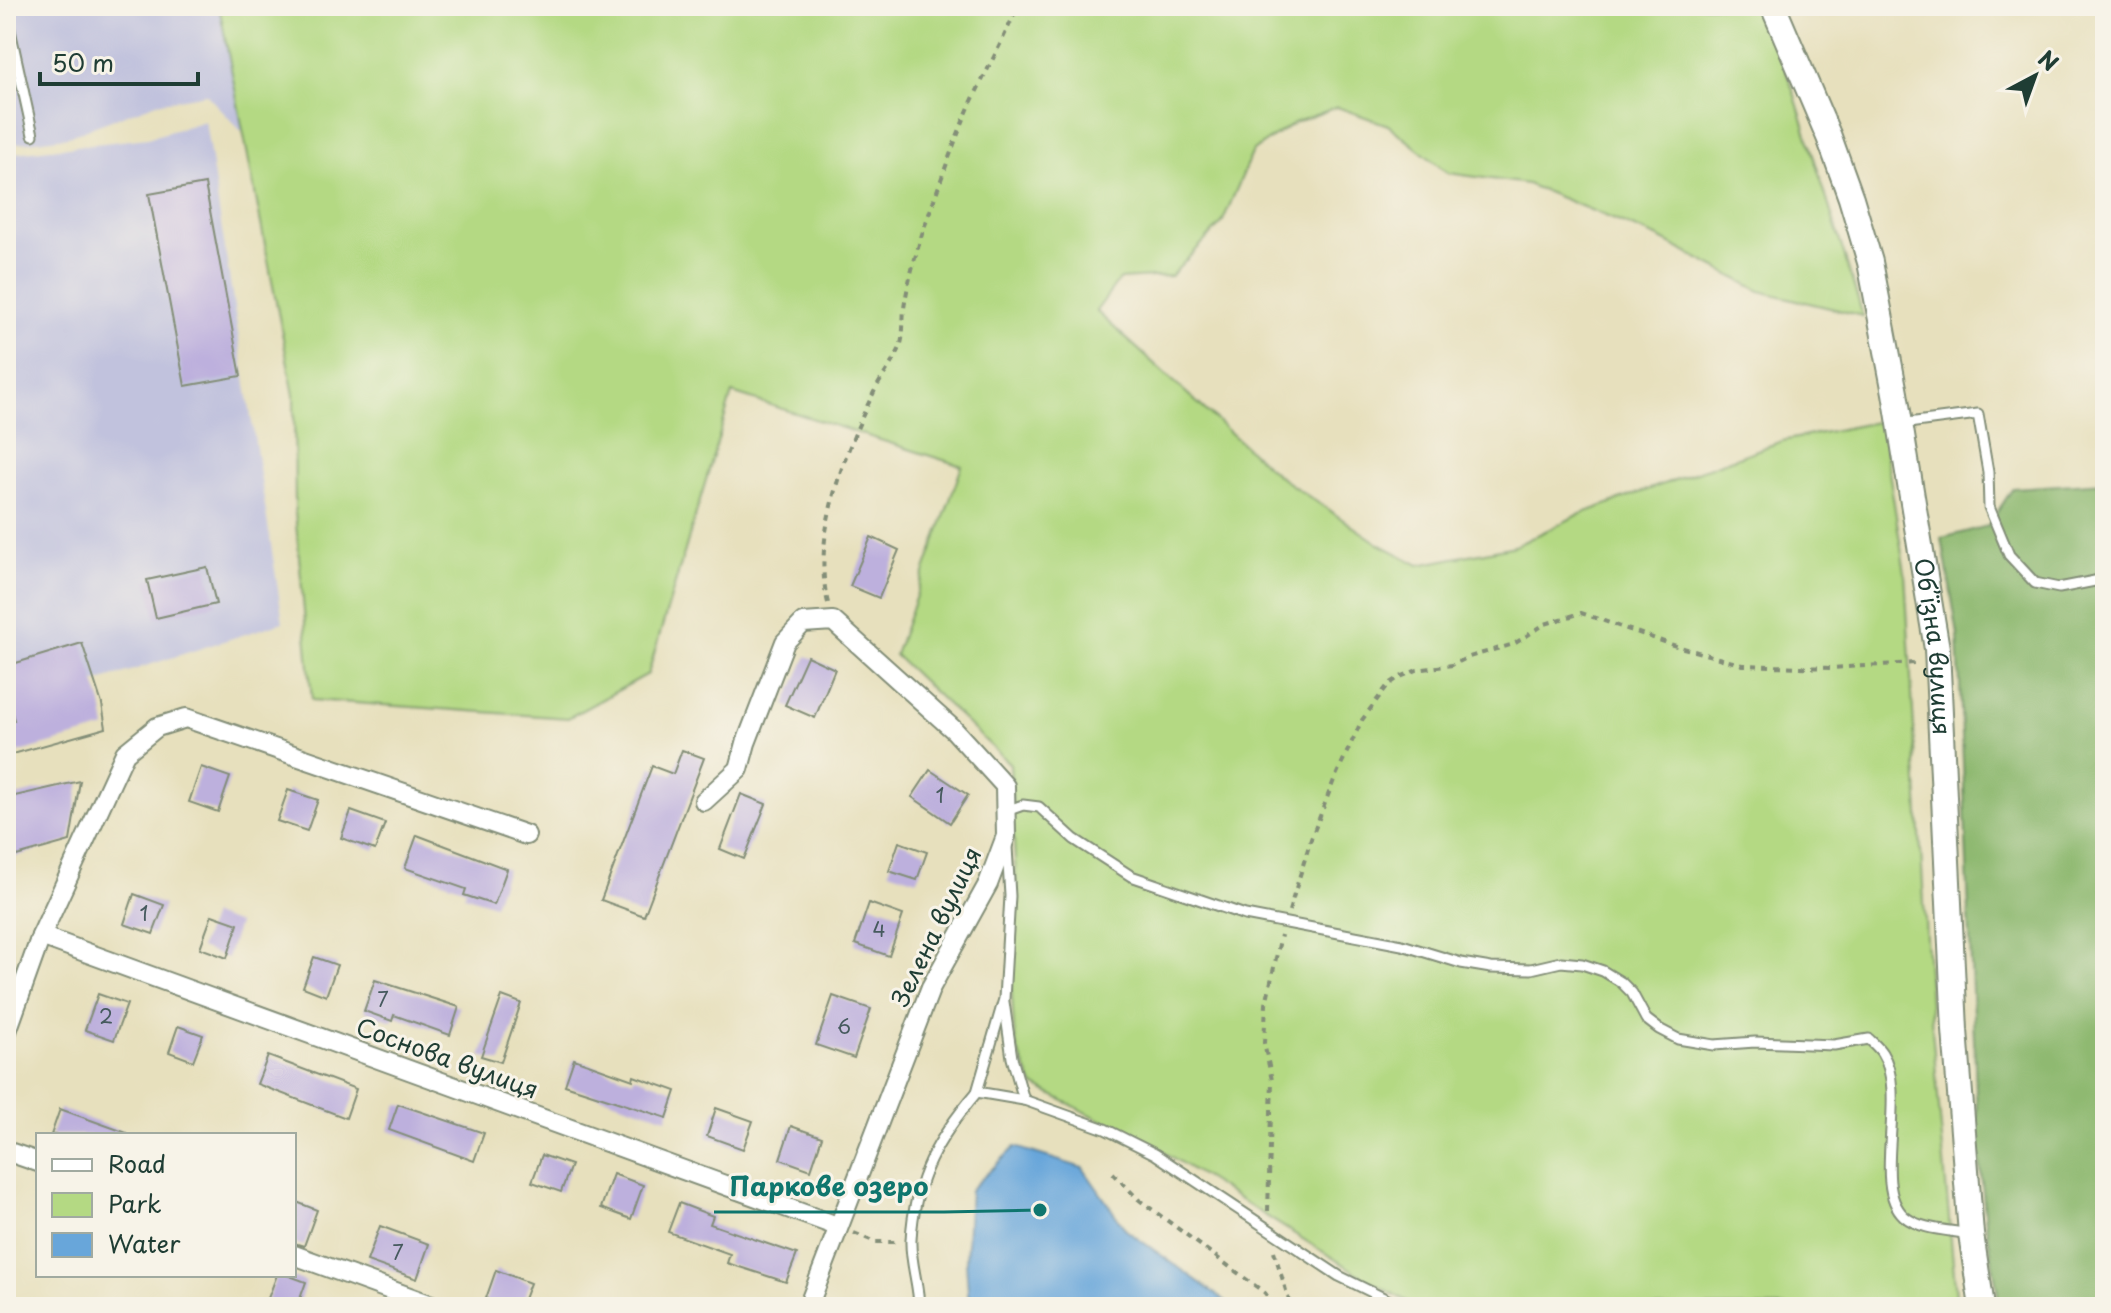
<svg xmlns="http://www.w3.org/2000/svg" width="2111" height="1313" font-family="'Playpen Sans',sans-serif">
<rect width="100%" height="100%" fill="#f7f3e8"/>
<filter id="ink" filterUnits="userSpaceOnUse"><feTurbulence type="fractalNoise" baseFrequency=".0125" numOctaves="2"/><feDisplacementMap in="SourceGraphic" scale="16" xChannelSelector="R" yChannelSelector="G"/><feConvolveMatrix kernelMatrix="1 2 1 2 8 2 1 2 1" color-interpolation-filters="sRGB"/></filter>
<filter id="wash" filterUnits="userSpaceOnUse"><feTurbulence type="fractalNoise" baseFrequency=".006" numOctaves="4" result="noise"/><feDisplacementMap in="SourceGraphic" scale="32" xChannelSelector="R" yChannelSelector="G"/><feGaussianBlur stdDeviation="1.8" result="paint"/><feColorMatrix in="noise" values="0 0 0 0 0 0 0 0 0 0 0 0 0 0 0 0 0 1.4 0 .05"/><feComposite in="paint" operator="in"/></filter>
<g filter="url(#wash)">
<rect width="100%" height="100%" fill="#e7e0bd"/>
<!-- industrial -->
<g fill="#c1c2dd">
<path d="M6,6H219L244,134L206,94L157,103L66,137L6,145Z"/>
<path d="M205,121L283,622L6,711V154L148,138Z"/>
</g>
<!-- green -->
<path fill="#b4d983" stroke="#6a8b5c" stroke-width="2" d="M219,6H1759L1769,24L1795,96L1863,316L1760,291L1659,238L1527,184L1448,173L1388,125L1337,107L1294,123L1253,151L1222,223L1171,276L1120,279L1096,311L1277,475L1379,544L1419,565L1515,546L1578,515L1782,441L1881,421L1905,573L1930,1007L1957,1307H1417L1373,1283L1167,1154L1033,1085L1017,1049L1014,1029L1011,980L1016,882L1010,764L895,655L962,466L732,393L648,674L568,718L312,700L295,512L294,395Z"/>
<!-- forest -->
<path fill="#8fb971" stroke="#577b52" stroke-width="2" d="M2105,482V1307H2000L1986,1223L1978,1142L1958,635L1942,538L1988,526L2013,488Z"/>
<!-- water -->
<path fill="#68a6da" stroke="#447287" stroke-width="2" d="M1015,1147L1083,1168L1126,1230L1234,1307H969L966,1261L970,1190Z"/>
<g id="blocks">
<!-- building -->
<g fill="#bdb0dd">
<path d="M205,184L241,376L185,386L149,194Z"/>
<path d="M871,537L899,550L879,598L850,586Z"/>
<path d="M207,567L216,604L156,618L147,580Z"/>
<path d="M82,643L102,704L106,728L6,756V722L14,720L6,693V666Z"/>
<path d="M807,656L835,669L815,718L785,705Z"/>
<path d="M682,750L704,758L644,916L601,900L652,766L673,774Z"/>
<path d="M201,767L230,777L218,812L189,802Z"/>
<path d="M930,770L968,795L950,823L912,797Z"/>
<path d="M80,781L70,841L6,859V798Z"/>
<path d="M288,790L318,800L307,831L277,821Z"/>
<path d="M741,794L766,804L744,859L720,849Z"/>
<path d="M351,811L385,823L375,850L341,838Z"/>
<path d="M417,835L507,869L494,905L464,895L466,889L405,868Z"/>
<path d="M899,842L927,852L917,880L889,871Z"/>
<path d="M134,894L164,905L153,934L124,924Z"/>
<path d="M869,903L903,915L889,956L855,944Z"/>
<path d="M212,915L238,924L227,958L200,948Z"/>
<path d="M314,957L337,965L326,996L303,987Z"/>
<path d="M375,980L459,1007L450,1035L394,1015L392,1021L364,1011Z"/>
<path d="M98,994L127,1004L114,1040L85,1030Z"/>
<path d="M502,996L521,1003L501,1062L481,1056Z"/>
<path d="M833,996L871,1009L854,1058L816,1045Z"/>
<path d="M178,1026L203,1035L193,1061L169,1052Z"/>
<path d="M268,1056L356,1089L346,1118L257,1084Z"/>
<path d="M574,1059L633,1080L634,1076L676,1091L667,1118L565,1085Z"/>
<path d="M398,1104L484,1133L474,1161L389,1130Z"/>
<path d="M716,1108L753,1121L743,1149L707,1136Z"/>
<path d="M60,1109L127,1133L126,1135H51Z"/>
<path d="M791,1126L822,1137L811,1170L780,1159Z"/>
<path d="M542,1155L571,1165L561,1192L532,1182Z"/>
<path d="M613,1174L643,1185L631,1219L601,1208Z"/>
<path d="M294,1201L317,1210L304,1246L294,1243Z"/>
<path d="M679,1203L713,1216L710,1224L797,1254L786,1282L727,1263L730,1254L668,1232Z"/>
<path d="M380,1226L429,1244L417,1279L367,1261Z"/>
<path d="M496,1270L530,1283L521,1307H483Z"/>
<path d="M277,1275H287L306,1282L297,1307H285L267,1301Z"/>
</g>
</g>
</g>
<g filter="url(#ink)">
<use href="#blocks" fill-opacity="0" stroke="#838e78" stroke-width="2"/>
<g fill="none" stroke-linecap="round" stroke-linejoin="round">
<defs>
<g id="lane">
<path d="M6,12L33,135"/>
<path d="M1900,424L1978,414L1988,472L1989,507L2009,555L2035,583L2059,588L2105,579"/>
<path d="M1006,811L1023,805L1039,807L1074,839L1131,876L1245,915L1402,945L1461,963L1491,968L1531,969L1561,962L1582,964L1603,971L1621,982L1632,993L1646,1019L1659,1029L1678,1039L1714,1045L1755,1042L1834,1045L1869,1039C1873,1043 1879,1048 1882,1053C1909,1095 1870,1185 1904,1216C1920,1230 1950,1230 1970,1234"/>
<path d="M1004,1002L1012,1058L1024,1100"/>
<path d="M977,1092L1004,999L1010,896L1007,847"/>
<path d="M919,1307C919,1285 910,1262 911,1240C914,1178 938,1138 977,1092L1024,1100L1105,1129L1155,1154L1339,1276L1402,1307"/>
</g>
<g id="street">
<path d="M704,801L739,769L746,743L785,642L803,623L833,621L954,730L1005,786L1006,836L988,884L931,987L808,1307"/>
<path d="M41,936L837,1226"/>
<path d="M6,1034L41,936L125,753L157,727L186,718L526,835"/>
<path d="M6,1151L38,1162"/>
<path d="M294,1255L437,1307"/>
</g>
<g id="secondary">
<path id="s1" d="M1773,6L1829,137L1851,198L1870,262L1895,393L1937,649L1955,1030L1971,1234L1982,1307"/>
</g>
</defs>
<!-- lane casing -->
<use href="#lane" stroke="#838e78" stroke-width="13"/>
<!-- street casing -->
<use href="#street" stroke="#838e78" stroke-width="22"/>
<!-- secondary casing -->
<use href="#secondary" stroke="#838e78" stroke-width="28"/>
<!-- path -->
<g stroke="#838e78" stroke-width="4" stroke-dasharray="6 6" stroke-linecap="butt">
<path d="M828,603C811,538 845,450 874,392C881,378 892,364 899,350C905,336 902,317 905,302C909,278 916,254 923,231C938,189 952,146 970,105C986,72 1003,40 1018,6"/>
<path d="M1289,911L1311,839L1334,780L1362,720L1388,685L1400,677L1417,670L1452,665L1469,657L1514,644L1545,624L1581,613L1673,645L1743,665L1830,668L1915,663"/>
<path d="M1113,1173L1138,1199L1265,1293L1275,1307"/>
<path d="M1268,1211L1272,1080L1264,1043L1266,1004L1281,935"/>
<path d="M854,1233L876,1242H896"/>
<path d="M1274,1251L1291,1307"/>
</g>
<!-- lane -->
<use href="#lane" stroke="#fff" stroke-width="9"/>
<!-- street -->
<use href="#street" stroke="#fff" stroke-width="18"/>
<!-- secondary -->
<use href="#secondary" stroke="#fff" stroke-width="24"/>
</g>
</g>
<g text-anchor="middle" stroke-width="6" stroke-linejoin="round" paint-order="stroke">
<!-- number labels -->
<g font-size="20" fill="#465a5e">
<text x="940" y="803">1</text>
<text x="144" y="921">1</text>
<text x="879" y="937">4</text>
<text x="383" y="1007">7</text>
<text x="106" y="1024">2</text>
<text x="844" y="1034">6</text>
<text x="398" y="1260">7</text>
</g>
<!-- street labels -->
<g font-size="24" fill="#1f3d34" stroke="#f7f3e8">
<text dy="8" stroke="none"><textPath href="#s1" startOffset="664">Об’їзна вулиця</textPath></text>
<text transform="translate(937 927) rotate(-64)" y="8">Зелена вулиця</text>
<text transform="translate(447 1059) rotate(20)" y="8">Соснова вулиця</text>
</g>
</g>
<!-- callouts -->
<path fill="none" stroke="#0f766e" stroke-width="3" d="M1040 1210L944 1212H714"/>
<circle fill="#0f766e" stroke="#f7f3e8" stroke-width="3" cx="1040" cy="1210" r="8"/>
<g font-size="26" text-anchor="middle" font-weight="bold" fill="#0f766e" stroke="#f7f3e8" stroke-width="6" stroke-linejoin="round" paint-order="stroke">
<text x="829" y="1196">Паркове озеро</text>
</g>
<!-- margin -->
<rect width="2111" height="1313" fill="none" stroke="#f7f3e8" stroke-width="32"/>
<!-- legend -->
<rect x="36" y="1133" width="260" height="144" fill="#f7f3e8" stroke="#a1aaa0" stroke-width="2"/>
<rect x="52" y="1159" width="40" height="12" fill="#ffffff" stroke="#a1aaa0" stroke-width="2"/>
<text x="108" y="1173" font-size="24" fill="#1f3d34">Road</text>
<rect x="52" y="1193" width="40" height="24" fill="#b4d983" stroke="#a1aaa0" stroke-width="2"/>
<text x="108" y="1213" font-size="24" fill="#1f3d34">Park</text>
<rect x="52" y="1233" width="40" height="24" fill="#68a6da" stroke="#a1aaa0" stroke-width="2"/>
<text x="108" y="1253" font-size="24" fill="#1f3d34">Water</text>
<!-- north arrow -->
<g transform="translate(2035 76) rotate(41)" stroke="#f7f3e8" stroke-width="6" paint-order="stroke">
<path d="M0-6L14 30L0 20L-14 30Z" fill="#1f3d34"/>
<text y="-12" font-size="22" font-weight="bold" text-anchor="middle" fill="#1f3d34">N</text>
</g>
<!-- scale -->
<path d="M40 72v12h158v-12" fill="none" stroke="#1f3d34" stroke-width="4"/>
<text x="52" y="72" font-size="24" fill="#1f3d34" stroke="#f7f3e8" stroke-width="6" paint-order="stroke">50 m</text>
</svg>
